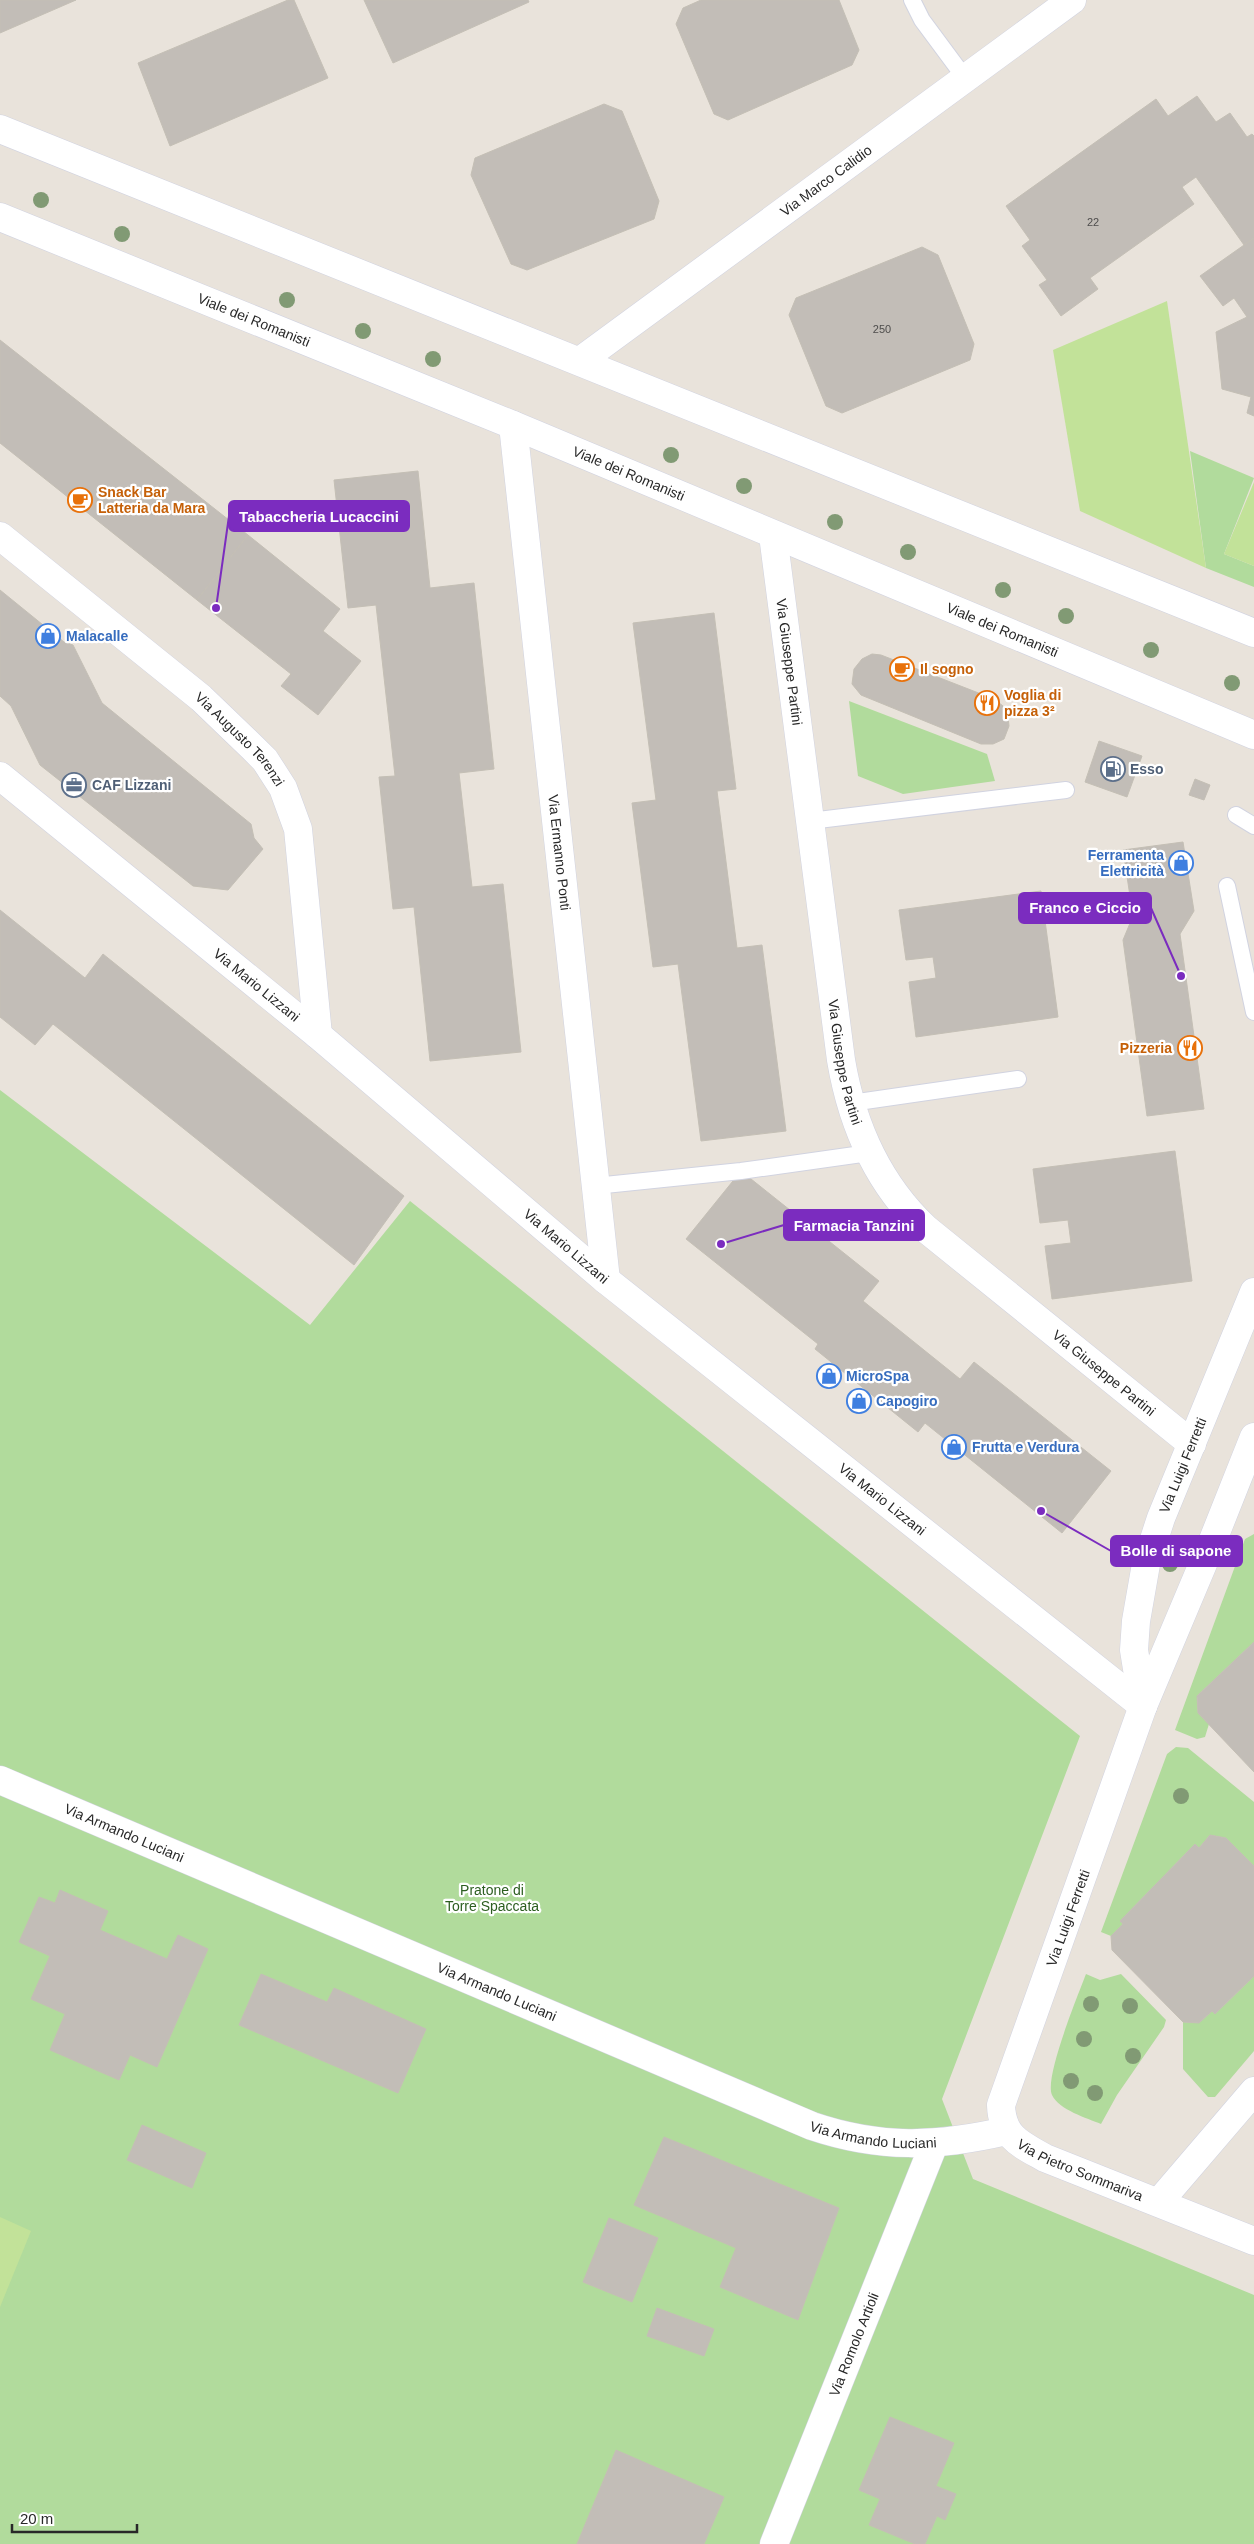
<svg xmlns="http://www.w3.org/2000/svg" width="1254" height="2544" font-family="Helvetica,sans-serif">
<rect width="100%" height="100%" fill="#e9e3db"/>
<!-- green -->
<g fill="#b1db9c">
<path d="M1190,451L1254,478L1224,554L1254,566V587L1206,568Z"/>
<path d="M849,701L987,754L995,781L903,794L858,776Z"/>
<path d="M0,1090L310,1325L410,1201L1080,1736L942,2099L973,2179L1254,2295V2544H0Z"/>
<path d="M1254,1534V1642L1197,1696L1198,1713L1209,1724L1205,1737L1197,1739L1175,1730L1245,1539Z"/>
<path d="M1176,1747L1188,1748L1254,1802V1866L1226,1838L1210,1835L1199,1848L1195,1844L1120,1921L1123,1924L1111,1936L1101,1932L1167,1754Z"/>
<path d="M1086,1974L1100,1980L1121,1974L1166,2020L1164,2027L1117,2095L1101,2124C1087,2118 1059,2110 1052,2095C1044,2078 1078,1995 1086,1974Z"/>
<path d="M1254,1976V2051L1215,2097H1208L1183,2069V2022L1199,2023L1212,2011L1215,2014Z"/>
</g>
<!-- pitch -->
<g fill="#c2e299">
<path d="M1167,301L1206,568L1080,511L1053,350Z"/>
<path d="M1254,482V566L1224,554Z"/>
<path d="M0,2217L31,2231L0,2307Z"/>
</g>
<!-- building -->
<g fill="#c2bdb7" stroke="#c4bfb5">
<path d="M0,0H76L0,33Z"/>
<path d="M288,0H294L328,78L170,146L138,63Z"/>
<path d="M364,0H528L529,2L393,63Z"/>
<path d="M701,0H839L859,50L852,65L728,120L714,114L676,24L683,8Z"/>
<path d="M1197,96L1216,122L1230,113L1247,137L1252,134L1254,136V238L1244,245L1196,177L1182,187L1194,204L1090,278L1098,289L1061,316L1039,285L1047,280L1022,246L1030,240L1006,206L1156,99L1168,116Z"/>
<path d="M604,104L622,111L659,201L654,219L527,270L511,264L471,175L475,158Z"/>
<path d="M1254,238V416L1247,413L1251,397L1222,389L1216,332L1247,317L1234,298L1223,306L1200,276Z"/>
<path d="M922,247L938,255L974,344L970,360L842,413L826,406L789,315L796,298Z"/>
<path d="M0,340L248,535L197,600L0,443Z"/>
<path d="M418,471L430,588L474,583L494,769L459,773L472,887L503,884L521,1052L430,1061L414,907L393,909L379,777L395,776L376,605L348,608L334,480Z"/>
<path d="M248,535L340,609L323,631L361,661L318,715L281,686L291,674L197,600Z"/>
<path d="M0,590L64,642L73,645L102,703L251,824L254,838L263,849L228,890L193,886L40,765L11,706L0,696Z"/>
<path d="M714,613L736,789L717,791L737,948L762,945L786,1131L701,1141L678,964L653,967L632,803L656,800L633,623Z"/>
<path d="M872,654L881,655L994,699L1003,706L1008,717L1009,726L1004,739L993,744H981L861,695L852,684L854,669L862,659Z"/>
<path d="M1099,741L1142,756L1127,797L1085,782Z"/>
<path d="M1195,779L1210,785L1204,800L1189,795Z"/>
<path d="M1183,842L1194,911L1180,934L1204,1109L1147,1116L1123,940L1133,916L1123,850Z"/>
<path d="M1041,891L1058,1017L916,1037L909,982L936,978L933,957L906,960L899,910Z"/>
<path d="M0,910L85,978L103,954L404,1196L354,1265L53,1024L35,1045L0,1017Z"/>
<path d="M1175,1151L1192,1281L1052,1299L1045,1246L1071,1243L1068,1220L1040,1223L1033,1169Z"/>
<path d="M741,1171L879,1281L863,1301L960,1379L974,1362L1111,1471L1062,1533L925,1423L918,1432L815,1349L818,1344L686,1239Z"/>
<path d="M1254,1642V1772L1198,1713L1197,1696Z"/>
<path d="M1210,1835L1226,1838L1254,1866V1976L1215,2014L1212,2011L1199,2023L1183,2022L1112,1950L1111,1936L1123,1924L1120,1921L1195,1844L1199,1848Z"/>
<path d="M60,1890L108,1911L100,1930L167,1959L178,1935L208,1949L157,2067L130,2055L119,2080L50,2050L65,2014L31,1999L50,1956L19,1942L39,1897L55,1903Z"/>
<path d="M261,1974L327,2002L334,1988L426,2029L398,2093L239,2025Z"/>
<path d="M142,2125L206,2153L192,2188L127,2160Z"/>
<path d="M664,2137L839,2208L798,2320L720,2287L736,2248L634,2205Z"/>
<path d="M609,2218L658,2238L632,2302L583,2282Z"/>
<path d="M657,2308L714,2329L704,2356L647,2336Z"/>
<path d="M890,2417L954,2443L936,2486L956,2494L945,2520L937,2516L925,2544H915L869,2525L880,2499L859,2490Z"/>
<path d="M616,2450L724,2497L704,2544H577Z"/>
</g>
<g fill="none" stroke-linecap="round" stroke-linejoin="round">
<defs>
<g id="lane">
<path d="M912,0L922,20L965,78"/>
<path d="M1236,815L1254,826"/>
<path d="M810,821L1066,790"/>
<path d="M1227,886L1254,1012"/>
<path d="M851,1103L1018,1079"/>
<path d="M595,1186L741,1171L869,1153"/>
</g>
<g id="street">
<path id="s1" d="M580,361L1072,0"/>
<path id="s2" d="M513,425L606,1280"/>
<path id="s3" d="M773,535L841,1060C852,1125 877,1183 926,1229L1192,1444"/>
<path id="s4" d="M0,536L201,698L253,748L265,760L283,788L298,829L318,1035"/>
<path id="s5" d="M0,776L318,1035L606,1280L1143,1706"/>
<path id="s6" d="M1254,1437L1213,1540L1143,1706L1001,2105C1002,2137 1020,2144 1045,2158L1254,2241"/>
<path id="s7" d="M1143,1706L1134,1650L1136,1621L1146,1564L1161,1518L1254,1292"/>
<path id="s8" d="M0,1780L812,2126C880,2149 937,2147 1006,2131"/>
<path d="M1159,2202L1254,2091"/>
<path id="s9" d="M774,2544L934,2144"/>
</g>
<g id="secondary">
<path d="M0,129L1254,633"/>
<path id="s10" d="M0,217L513,425L1254,735"/>
</g>
</defs>
<!-- lane casing -->
<use href="#lane" stroke="#d1d3e0" stroke-width="18"/>
<!-- street casing -->
<use href="#street" stroke="#d1d3e0" stroke-width="29"/>
<!-- secondary casing -->
<use href="#secondary" stroke="#d1d3e0" stroke-width="29"/>
<!-- lane -->
<use href="#lane" stroke="#fff" stroke-width="16"/>
<!-- street -->
<use href="#street" stroke="#fff" stroke-width="28"/>
<!-- secondary -->
<use href="#secondary" stroke="#fff" stroke-width="28"/>
</g>
<!-- trees -->
<g fill="#819a74">
<circle cx="41" cy="200" r="8"/>
<circle cx="122" cy="234" r="8"/>
<circle cx="287" cy="300" r="8"/>
<circle cx="363" cy="331" r="8"/>
<circle cx="433" cy="359" r="8"/>
<circle cx="671" cy="455" r="8"/>
<circle cx="744" cy="486" r="8"/>
<circle cx="835" cy="522" r="8"/>
<circle cx="908" cy="552" r="8"/>
<circle cx="1003" cy="590" r="8"/>
<circle cx="1066" cy="616" r="8"/>
<circle cx="1151" cy="650" r="8"/>
<circle cx="1232" cy="683" r="8"/>
<circle cx="1170" cy="1564" r="8"/>
<circle cx="1181" cy="1796" r="8"/>
<circle cx="1091" cy="2004" r="8"/>
<circle cx="1130" cy="2006" r="8"/>
<circle cx="1084" cy="2039" r="8"/>
<circle cx="1133" cy="2056" r="8"/>
<circle cx="1071" cy="2081" r="8"/>
<circle cx="1095" cy="2093" r="8"/>
</g>
<!-- icons -->
<defs>
<symbol id="cafe-ring" viewBox="-11 -11 22 22"><circle r="9.5" fill="#fff" stroke="#e8710a" stroke-width="1.5"/><path d="M-5.5-4.5H6V0H3Q3 3.5 0 3.5H-2.5Q-5.5 3.5-5.5 0ZM3-3.2v2h1.7v-2ZM-6 4.5H4V6H-6Z" fill="#e8710a"/></symbol>
<symbol id="shop-ring" viewBox="-11 -11 22 22"><circle r="9.5" fill="#fff" stroke="#3f7fe0" stroke-width="1.5"/><path d="M-5-2.5h2.3a2.7 3.5 0 0 1 5.4 0H5L5.5 6h-11ZM-1.5-2.5h3a1.5 2.3 0 0 0-3 0Z" fill="#3f7fe0"/></symbol>
<symbol id="restaurant-ring" viewBox="-11 -11 22 22"><circle r="9.5" fill="#fff" stroke="#e8710a" stroke-width="1.5"/><path d="M-5-6h1v4h1v-4h1v4h1v-4h1v5L-1.5 .5V6h-2V.5L-5-1ZM5-6V6H3V1.5H1.5Q1.5-4 5-6Z" fill="#e8710a"/></symbol>
<symbol id="fuel-ring" viewBox="-11 -11 22 22"><circle r="9.5" fill="#fff" stroke="#5c6f8a" stroke-width="1.5"/><path d="M-5.5-6h7V0h2V4h1.3V-2.5L3-4.5l.8-.8L6-3V5H2.5V1h-1V6h-7ZM-4.2-4.7v3.2H.2V-4.7Z" fill="#5c6f8a"/></symbol>
<symbol id="office-ring" viewBox="-11 -11 22 22"><circle r="9.5" fill="#fff" stroke="#5c6f8a" stroke-width="1.5"/><path d="M-6-3h4V-5.5h4V-3h4V5H-6ZM-1-4.5V-3h2v-1.5ZM-6 0V1H6V0Z" fill="#5c6f8a"/></symbol>
</defs>
<g fill-rule="evenodd">
<use href="#cafe-ring" x="66" y="486" width="28" height="28"/>
<use href="#shop-ring" x="34" y="622" width="28" height="28"/>
<use href="#cafe-ring" x="888" y="655" width="28" height="28"/>
<use href="#restaurant-ring" x="973" y="689" width="28" height="28"/>
<use href="#fuel-ring" x="1099" y="755" width="28" height="28"/>
<use href="#office-ring" x="60" y="771" width="28" height="28"/>
<use href="#shop-ring" x="1167" y="849" width="28" height="28"/>
<use href="#restaurant-ring" x="1176" y="1034" width="28" height="28"/>
<use href="#shop-ring" x="815" y="1362" width="28" height="28"/>
<use href="#shop-ring" x="845" y="1387" width="28" height="28"/>
<use href="#shop-ring" x="940" y="1433" width="28" height="28"/>
</g>
<g text-anchor="middle" stroke-width="4.5" stroke-linejoin="round" paint-order="stroke">
<!-- number labels -->
<g font-size="11" fill="#4e4d4c">
<text x="1093" y="226">22</text>
<text x="882" y="333">250</text>
</g>
<!-- street labels -->
<g font-size="14" fill="#282828" stroke="#fff">
<text dy="5" stroke="none"><textPath href="#s1" startOffset="305">Via Marco Calidio</textPath></text>
<text dy="5" stroke="none"><textPath href="#s10" startOffset="274">Viale dei Romanisti</textPath></text>
<text dy="5" stroke="none"><textPath href="#s10" startOffset="679">Viale dei Romanisti</textPath></text>
<text dy="5" stroke="none"><textPath href="#s10" startOffset="1084">Viale dei Romanisti</textPath></text>
<text dy="5" stroke="none"><textPath href="#s3" startOffset="128">Via Giuseppe Partini</textPath></text>
<text dy="5" stroke="none"><textPath href="#s4" startOffset="315">Via Augusto Terenzi</textPath></text>
<text dy="5" stroke="none"><textPath href="#s2" startOffset="430">Via Ermanno Ponti</textPath></text>
<text dy="5" stroke="none"><textPath href="#s5" startOffset="331">Via Mario Lizzani</textPath></text>
<text dy="5" stroke="none"><textPath href="#s3" startOffset="532">Via Giuseppe Partini</textPath></text>
<text dy="5" stroke="none"><textPath href="#s5" startOffset="736">Via Mario Lizzani</textPath></text>
<text dy="5" stroke="none"><textPath href="#s3" startOffset="951">Via Giuseppe Partini</textPath></text>
<text dy="5" stroke="none"><textPath href="#s7" startOffset="249">Via Luigi Ferretti</textPath></text>
<text dy="5" stroke="none"><textPath href="#s5" startOffset="1141">Via Mario Lizzani</textPath></text>
<text dy="5" stroke="none"><textPath href="#s8" startOffset="135">Via Armando Luciani</textPath></text>
<text transform="translate(1068 1918) rotate(-70)" y="5">Via Luigi Ferretti</text>
<text dy="5" stroke="none"><textPath href="#s8" startOffset="540">Via Armando Luciani</textPath></text>
<text dy="5" stroke="none"><textPath href="#s8" startOffset="945">Via Armando Luciani</textPath></text>
<text dy="5" stroke="none"><textPath href="#s6" startOffset="825">Via Pietro Sommariva</textPath></text>
<text dy="5" stroke="none"><textPath href="#s9" startOffset="215">Via Romolo Artioli</textPath></text>
</g>
<!-- food labels -->
<g font-size="14" font-weight="bold" fill="#c56008" stroke="#fff" text-anchor="start">
<text x="98" y="497">Snack Bar<tspan x="98" dy="16">Latteria da Mara</tspan></text>
<text x="920" y="674">Il sogno</text>
<text x="1004" y="700">Voglia di<tspan x="1004" dy="16">pizza 3²</tspan></text>
<text x="1172" y="1053" text-anchor="end">Pizzeria</text>
</g>
<!-- shop labels -->
<g font-size="14" font-weight="bold" fill="#366cbe" stroke="#fff" text-anchor="start">
<text x="66" y="641">Malacalle</text>
<text x="1164" y="860" text-anchor="end">Ferramenta<tspan x="1164" dy="16">Elettricità</tspan></text>
<text x="846" y="1381">MicroSpa</text>
<text x="876" y="1406">Capogiro</text>
<text x="972" y="1452">Frutta e Verdura</text>
</g>
<!-- service labels -->
<g font-size="14" font-weight="bold" fill="#4e5e75" stroke="#fff" text-anchor="start">
<text x="1130" y="774">Esso</text>
<text x="92" y="790">CAF Lizzani</text>
</g>
<!-- park labels -->
<g font-size="14" fill="#2c5e20" stroke="#fff">
<text x="492" y="1895">Pratone di<tspan x="492" dy="16">Torre Spaccata</tspan></text>
</g>
</g>
<!-- callouts -->
<path fill="none" stroke="#7b2cbf" stroke-width="2" d="M216 608L229 516M1181 976L1151 908M721 1244L784 1225M1041 1511L1111 1551"/>
<g fill="#7b2cbf" stroke="#fff" stroke-width="2">
<circle cx="216" cy="608" r="5"/>
<circle cx="1181" cy="976" r="5"/>
<circle cx="721" cy="1244" r="5"/>
<circle cx="1041" cy="1511" r="5"/>
</g>
<g fill="#7b2cbf" stroke="#7b2cbf" stroke-width="2">
<rect x="229" y="501" width="180" height="30" rx="5"/>
<rect x="1019" y="893" width="132" height="30" rx="5"/>
<rect x="784" y="1210" width="140" height="30" rx="5"/>
<rect x="1111" y="1536" width="131" height="30" rx="5"/>
</g>
<g font-size="15" text-anchor="middle" font-weight="bold" fill="#fff">
<text x="319" y="522">Tabaccheria Lucaccini</text>
<text x="1085" y="913">Franco e Ciccio</text>
<text x="854" y="1231">Farmacia Tanzini</text>
<text x="1176" y="1556">Bolle di sapone</text>
</g>
<!-- scale -->
<path d="M12 2524v8h125v-8" fill="none" stroke="#282828" stroke-width="2.5"/>
<text x="20" y="2524" font-size="15" fill="#282828" stroke="#ffffff" stroke-width="4" paint-order="stroke">20 m</text>
</svg>
